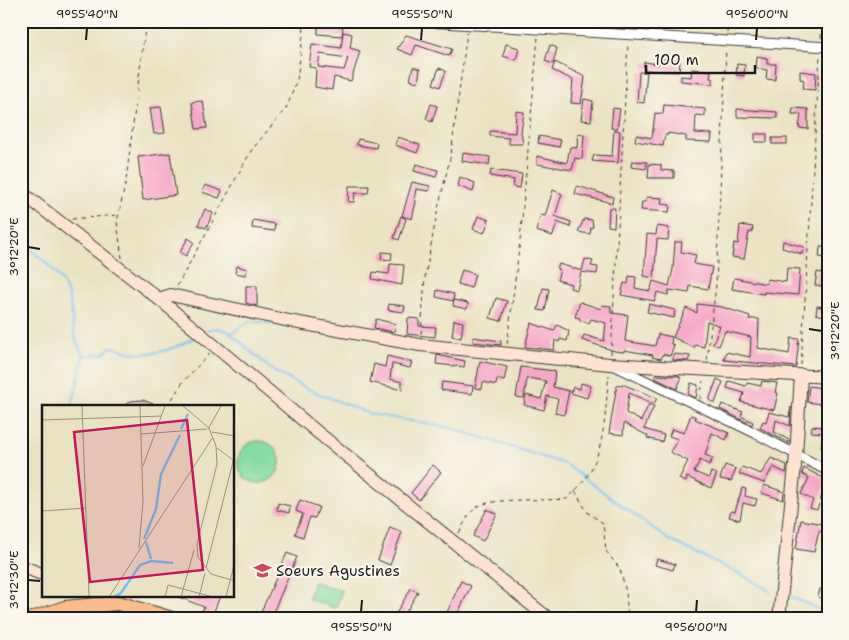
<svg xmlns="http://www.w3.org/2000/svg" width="849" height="640" font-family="'Shantell Sans',sans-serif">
<rect width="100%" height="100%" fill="#fbf7ec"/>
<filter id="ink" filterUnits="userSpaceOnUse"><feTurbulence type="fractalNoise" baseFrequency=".02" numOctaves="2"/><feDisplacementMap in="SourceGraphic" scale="10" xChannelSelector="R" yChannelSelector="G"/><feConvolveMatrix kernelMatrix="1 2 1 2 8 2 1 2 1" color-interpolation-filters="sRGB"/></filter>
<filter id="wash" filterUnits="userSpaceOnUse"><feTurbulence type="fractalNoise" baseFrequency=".0096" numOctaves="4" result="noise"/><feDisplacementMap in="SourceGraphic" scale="20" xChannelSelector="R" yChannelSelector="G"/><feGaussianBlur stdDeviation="1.12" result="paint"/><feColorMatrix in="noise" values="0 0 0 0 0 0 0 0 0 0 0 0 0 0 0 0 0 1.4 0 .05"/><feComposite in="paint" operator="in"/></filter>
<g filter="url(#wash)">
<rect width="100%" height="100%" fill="#eae3c3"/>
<!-- green -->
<g fill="#83dca2" stroke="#507c5f">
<circle cx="259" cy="462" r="21"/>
<path d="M314,582L342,591L336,608L308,599Z"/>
</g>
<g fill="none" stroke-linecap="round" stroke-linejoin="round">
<!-- stream -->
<g stroke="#75beee" stroke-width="2">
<path d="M21,240C37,257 59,269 67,292C75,313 69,337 84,355L72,406"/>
<path d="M207,330L218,328L228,331L273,371L310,390L370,414L452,428L565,464L669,540L750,579L769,591"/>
<path d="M232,333L250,321L276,324"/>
<path d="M84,355L104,354L110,347C118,347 122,350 129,352C153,357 174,349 194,338"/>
<path d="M791,597L828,613"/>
</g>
</g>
<g id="blocks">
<!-- building -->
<g fill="#f6a9c7" fill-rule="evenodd">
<path d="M766,21H777L776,29L766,28Z"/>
<path d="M318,25L343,27L342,36L318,34Z"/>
<path d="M343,32L352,34L350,48L360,51L351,81L334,77L332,90L315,87L316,68L309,67L312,44L341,48ZM320,54L348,58L344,70L318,67Z"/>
<path d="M406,35L452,49L449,56L416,45L412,55L397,49Z"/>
<path d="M506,44L519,48L516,60L503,56Z"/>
<path d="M550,45L557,48L553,64L545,61Z"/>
<path d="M757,56L767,58V64H776L775,80L766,79L767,70L756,68Z"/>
<path d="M659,58L680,61L679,72L644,70V62L659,64Z"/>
<path d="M555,62L585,77L581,104L571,103L573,80L552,70Z"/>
<path d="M737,64L745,65L744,76L736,75Z"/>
<path d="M413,67L420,69L418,82L410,80Z"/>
<path d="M439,68L446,71L440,87L433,84Z"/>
<path d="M692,69L711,71L710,78L713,79V84L681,81V76L691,77Z"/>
<path d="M800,71L816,73L815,90L803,89L804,80L800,79Z"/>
<path d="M639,72H647L644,103L637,102Z"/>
<path d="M584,99L593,101L591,121L581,120Z"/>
<path d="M203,101L207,128L196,129L192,102Z"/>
<path d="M431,104L437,106L432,122L426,119Z"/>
<path d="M664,105L705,109V116L696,115L695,133L712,134L711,142L686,141V136L668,133V135H665L663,146L635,141L636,135L652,138L655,113L663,114Z"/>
<path d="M161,107L165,133L154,134L150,108Z"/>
<path d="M613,108L620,109L617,129L611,128Z"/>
<path d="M793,108L808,109V129L799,128L801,114H792Z"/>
<path d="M737,109L777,112V118L737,117Z"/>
<path d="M516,111L524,112L521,132L523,144H509V138L490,136V131L515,133Z"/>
<path d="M614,130L620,131L618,163L592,161L594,155L612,156Z"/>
<path d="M578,134L584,135L582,159L575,158L572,170L537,164V156L567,163L570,147L577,148Z"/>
<rect x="755" y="134" width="12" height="8"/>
<path d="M539,136L561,140L559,147L538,143Z"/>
<path d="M398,137L420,145L417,153L395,145Z"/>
<rect x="772" y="138" width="15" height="6"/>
<path d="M358,139L377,143L376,148L357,145Z"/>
<path d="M170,153L176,195L143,200L138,157Z"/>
<path d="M463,153L490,157L489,165L462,161Z"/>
<path d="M632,161L647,162L646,169L631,167Z"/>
<path d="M416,164L438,170L436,177L414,171Z"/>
<path d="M649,164L661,165V170L674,171V178H648Z"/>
<path d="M491,170L522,174L520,188L513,187L514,180L490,176Z"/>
<path d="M460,177L475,183L473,192L458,186Z"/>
<path d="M412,182L430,186L429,191L416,189L414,200L416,201L412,219L402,216Z"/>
<path d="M205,185L222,191L219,198L202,192Z"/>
<path d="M349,186H369L368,193H355L354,202H348Z"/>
<path d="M577,186L613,197L612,203L575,194Z"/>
<path d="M553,190L562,194L555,216L571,222L570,227L557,222L553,236L536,231L541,215L545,216Z"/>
<path d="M646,197L662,198L661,204L670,205L669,212L641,210L642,202H646Z"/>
<path d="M609,208H615L614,227L608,226Z"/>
<path d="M205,209L213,213L206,228L198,225Z"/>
<path d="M401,216L406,219L399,240L394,238Z"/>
<path d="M478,216L489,220L484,233L473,229Z"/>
<path d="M584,219L592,220L593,227H591L590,234L578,232Z"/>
<path d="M253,220L275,224L274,231L252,228Z"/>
<path d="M740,225L753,227L752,233L749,232L744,259L732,257L734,243L738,244Z"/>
<path d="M657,226L669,228L668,240L657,239L654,278L644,276L647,234L656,235Z"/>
<path d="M188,238L194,242L186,256L180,252Z"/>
<path d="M783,241L804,247L802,254L782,248Z"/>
<path d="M675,242H682L681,252L696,255L694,264L712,267L708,289L690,286L689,293L669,290L668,295L657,292L655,301L621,295L624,283L628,284L629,276L636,277L635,288L650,291L653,281L669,286L673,269Z"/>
<path d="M820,247H828V258L819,257Z"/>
<path d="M382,252L392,253L391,260L381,259Z"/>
<path d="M585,259L593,261L591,266L598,267L597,274L581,272L577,290L570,288L571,284L557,280L560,270L557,269L559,264L582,271Z"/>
<path d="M390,264L404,265L402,285L372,279L373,272L389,274Z"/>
<path d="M237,266L247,269L246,275L235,273Z"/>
<path d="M787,268L800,269L798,295L764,292V294L732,289L734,278L767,284V279L786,282Z"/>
<path d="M462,270L475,274L471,288L458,284Z"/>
<path d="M817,272L825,274L824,277H828L827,287L815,285Z"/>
<path d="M246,286H257V306L246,303Z"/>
<path d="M543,288L549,289L545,311L538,310Z"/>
<path d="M437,290L454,294L453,301L436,297Z"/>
<path d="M496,298L507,301L501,321L490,318Z"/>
<path d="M454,300L468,303L467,309L453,306Z"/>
<path d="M580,302L601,309L602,305L611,306V313L628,315L625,341L655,346L658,334L672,337L671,344L674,345L670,356L663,354L661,359L652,357L653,355L624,350V352L615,351L582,340L584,335L604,341L606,323L591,319L589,323L579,320L580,318L575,317Z"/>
<path d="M389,304L405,306L404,312L388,310Z"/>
<path d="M649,304L675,310L674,318L647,312Z"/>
<path d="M697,304L722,307L750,316L749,319H759L758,348L789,354L791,338L799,339L796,367L724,360L726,352L750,357L751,337L725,331L719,346L713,344L720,326L707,321L704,347L695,345L694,348L673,337L686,308L697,313Z"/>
<path d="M817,306L828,308V317L816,314Z"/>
<path d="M408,318L419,319V326L436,327L435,337L407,334Z"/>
<path d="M376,319L396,324L394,332L374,328Z"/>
<path d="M454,320L463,322L461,338L452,336Z"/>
<path d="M531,323L554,331L557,325L569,331L567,341L560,339L559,342L555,340L554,350L525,347Z"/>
<path d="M473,337L501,341V345L473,342Z"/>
<path d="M673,354L690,356L688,361L673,360Z"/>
<path d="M437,355L465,361L464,367L436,364Z"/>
<path d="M387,356L412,362L410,368L392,364L390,379L402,382V390L370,382L374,364L385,367Z"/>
<path d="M480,361L507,367L504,381L497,379L496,385L483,382L482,389L475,388Z"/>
<path d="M521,367L555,371L553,387L569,391L564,415L555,413L558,399L547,396L544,410L524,405L526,395L541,399L546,381L527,378L524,398L516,397Z"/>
<path d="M655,375L679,376L681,379L677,389L655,378Z"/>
<path d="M717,379L723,382L715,403L709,400Z"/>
<path d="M729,381L746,386L747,383L761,386L762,381L777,383L775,393H778L774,410L741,402L744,393L727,388Z"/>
<path d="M442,382L473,386L472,394L441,390Z"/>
<path d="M581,383L591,386L587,398L571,393L573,387L580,389Z"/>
<path d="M691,383L698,385L696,398L688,394Z"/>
<path d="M622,384L657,398L654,404L629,393L626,413L641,421L649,404L654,406L644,429L664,435L662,442L647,438L648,436L624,423L623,435L609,433L617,385L622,386Z"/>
<path d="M809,386L828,389V405L807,402Z"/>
<path d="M143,400L158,406H123L131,401Z"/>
<path d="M722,404L743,412L741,416L753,422L752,425L720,409Z"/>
<path d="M791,407L790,426L776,420L774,432L789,440V443L760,428L763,421L766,422L769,412L789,417Z"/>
<path d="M691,415L696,417L695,419L729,433L726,440L712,433L705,455L713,458L709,465L700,460L694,472L709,478L711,472L717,474L711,488L687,477L686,482L679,479L688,461L670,452L678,439L669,436L672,429L684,433Z"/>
<path d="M824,425L828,426V449L821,448L823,433L811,432L812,426L824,427Z"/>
<path d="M771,458L787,465L786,473L773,467L764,483L739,474L742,467L761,474Z"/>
<path d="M433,465L441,472L419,500L411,493Z"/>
<path d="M725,465L736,469L731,481L720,479Z"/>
<path d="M804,468L827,480L817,510L810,508L813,500L801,494L809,478L802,474Z"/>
<path d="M764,485L784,492L783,500L762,493Z"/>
<path d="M742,488L746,489L745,496L757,499L755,506L743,503L740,520L729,517L731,511L735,512Z"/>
<path d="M300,500L319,507L315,518L310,517L303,537L295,534L303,514L296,511Z"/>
<path d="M278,503L290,506L289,513L277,510Z"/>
<path d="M487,509L497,514L483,541L473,536Z"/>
<path d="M801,520L828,525L827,533L819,531L814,552L796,549Z"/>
<path d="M390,527L402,532L390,565L378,560Z"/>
<path d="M287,553L297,557L271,617L269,619H258Z"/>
<path d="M657,559L675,564L673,570L655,565Z"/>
<path d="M461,581L471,586L455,619H444Z"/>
<path d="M411,588L418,592L402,619H393Z"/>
<path d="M820,589L828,591V603H822V598L818,597Z"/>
<path d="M176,596H220L211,619L200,617L204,607Z"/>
</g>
</g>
</g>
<g filter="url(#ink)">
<use href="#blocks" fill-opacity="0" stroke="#3b3a35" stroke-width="1"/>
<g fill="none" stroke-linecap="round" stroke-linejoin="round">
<defs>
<g id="street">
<path d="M410,21L828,47"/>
<path d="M615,366L753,432L828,471"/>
</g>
<g id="secondary">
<path d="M21,192L159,299L316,431L549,619"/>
<path d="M159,299L171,295L294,322L420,345L610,364L828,377"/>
<path d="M21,566L44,575"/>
<path d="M779,619L796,456L801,375"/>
</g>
<g id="primary">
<path d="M32,619L65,608L118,603L172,619"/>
<path d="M95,619H125"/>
</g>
</defs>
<!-- street casing -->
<use href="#street" stroke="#3b3a35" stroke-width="11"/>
<!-- secondary casing -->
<use href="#secondary" stroke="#3b3a35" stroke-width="14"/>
<!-- primary casing -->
<use href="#primary" stroke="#3b3a35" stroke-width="16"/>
<!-- path -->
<g stroke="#3b3a35" stroke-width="1" stroke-dasharray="4 4" stroke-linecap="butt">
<path d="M638,28V21"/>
<path d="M727,33L728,21"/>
<path d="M821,38L822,21"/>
<path d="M72,219L118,215"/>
<path d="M122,258L117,222L126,181L146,21"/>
<path d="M177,286L251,151L287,107L297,80L304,28L307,21"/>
<path d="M421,334L425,277L437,213L451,154L467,32"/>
<path d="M507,344L520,241L538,37"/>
<path d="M611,354L628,43"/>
<path d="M707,360L716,285L726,49"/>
<path d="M801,365L820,54"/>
<path d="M700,399L703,381"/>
<path d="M168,406L182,383L209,354"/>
<path d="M575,491L588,513L603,523L606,551L620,569L626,592L628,619"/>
<path d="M459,533C464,524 468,513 477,507C492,497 546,501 567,499C573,493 580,486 585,479C606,451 605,408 609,375"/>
</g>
<!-- street -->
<use href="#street" stroke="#fff" stroke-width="9"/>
<!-- secondary -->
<use href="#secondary" stroke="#fde4d1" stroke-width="12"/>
<!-- primary -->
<use href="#primary" stroke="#fabc8b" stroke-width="14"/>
</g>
</g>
<!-- ticks -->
<path fill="none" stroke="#1c1c1c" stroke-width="2" d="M86,40L87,28M421,40L422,28M756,40L757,28M28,247L40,249M809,329L822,331M28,580L40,581M361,612L362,600M696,612L697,600"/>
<!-- icons -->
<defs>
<symbol id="school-bare" viewBox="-9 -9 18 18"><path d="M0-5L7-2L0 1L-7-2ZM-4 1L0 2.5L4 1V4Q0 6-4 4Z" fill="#d1495b" stroke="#fbf7ec" stroke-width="2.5" paint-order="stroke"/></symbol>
</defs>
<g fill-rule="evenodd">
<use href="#school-bare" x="250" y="558" width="25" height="25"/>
</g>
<g text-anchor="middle" stroke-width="4" stroke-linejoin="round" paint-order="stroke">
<!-- poi labels -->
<g font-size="15" fill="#1c1c1c" stroke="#fbf7ec" text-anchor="start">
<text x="276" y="576">Soeurs Agustines</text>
</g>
</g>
<!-- overview -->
<g transform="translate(42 405)">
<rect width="192" height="192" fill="#eae3c3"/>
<path fill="none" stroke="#75beee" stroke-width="2.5" d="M139,24L146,9M102,134L114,104L119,69L138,30M104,137L109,154M72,192L79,188L98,160L109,156L131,158"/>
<path fill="none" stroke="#989380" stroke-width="1" d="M40,1L47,192M141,1L167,23L174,41L175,59L155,139L156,152L169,169L193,176M0,15L120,11M166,24L179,1M170,27L193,31M99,29L165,24M175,43L191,55M101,61L123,1M0,106L44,103M97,143L101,97L98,1M164,163L193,49M67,192L171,32M123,192L126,180L171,192M139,192L152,145M157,192L163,168M184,192L193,156"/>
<path fill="#c2185b" fill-opacity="0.15" stroke="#c2185b" stroke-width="2.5" d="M145,15L161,165L48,177L32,27Z"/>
<rect width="192" height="192" fill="none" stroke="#1c1c1c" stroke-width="2.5"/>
</g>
<!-- margin -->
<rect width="849" height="640" fill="none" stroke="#fbf7ec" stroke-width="55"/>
<!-- scale -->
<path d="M646 65v8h109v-8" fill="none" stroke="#1c1c1c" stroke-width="2.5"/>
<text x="654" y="65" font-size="15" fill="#1c1c1c" stroke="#fbf7ec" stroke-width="4" paint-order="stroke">100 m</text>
<rect x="28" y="28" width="794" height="584" fill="none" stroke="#1c1c1c" stroke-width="2"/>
<g font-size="12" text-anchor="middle" fill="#1c1c1c">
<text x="87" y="18">9°55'40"N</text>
<text x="422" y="18">9°55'50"N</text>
<text x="757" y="18">9°56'00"N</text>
<text transform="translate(14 247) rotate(-90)" y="4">3°12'20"E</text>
<text transform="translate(835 331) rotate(-90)" y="4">3°12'20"E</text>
<text transform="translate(14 580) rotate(-90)" y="4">3°12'30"E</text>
<text x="361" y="631">9°55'50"N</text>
<text x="696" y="631">9°56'00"N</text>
</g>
</svg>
